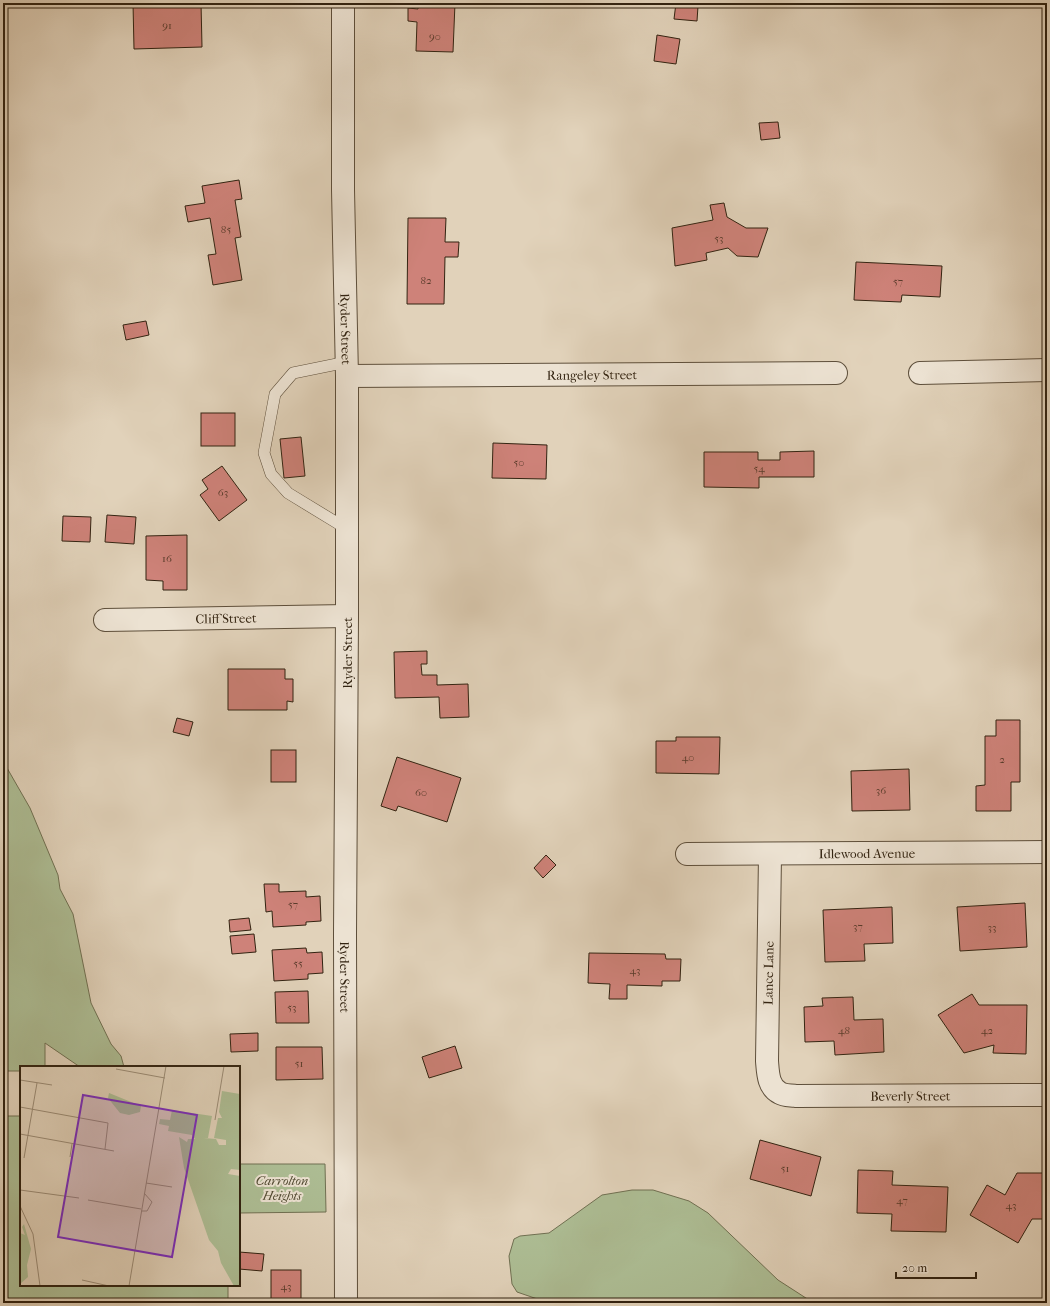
<svg xmlns="http://www.w3.org/2000/svg" width="1050" height="1306" font-family="'IM FELL French Canon',serif">
<rect width="100%" height="100%" fill="#e1d2ba"/>
<filter id="stains"><feTurbulence type="fractalNoise" baseFrequency=".005" numOctaves="4"/><feColorMatrix values="0 0 0 0 .2 0 0 0 0 .09 0 0 0 0 .02 0 0 0 .5 -.17"/></filter>
<radialGradient id="worn" r=".72"><stop offset=".6" stop-color="#630" stop-opacity="0"/><stop offset="1" stop-color="#630" stop-opacity=".3"/></radialGradient>
<!-- green -->
<g fill="#adbd94" stroke="#707052">
<path d="M3,761L30,808L58,875L60,889L73,914L91,1003L111,1044L121,1056L124,1067H80L45,1043V1067H21V1071H3Z"/>
<path d="M3,1113L7,1116H21V1285H228V1303H3Z"/>
<path d="M239,1164H325L326,1212L239,1213Z"/>
<path d="M632,1190H653L689,1201L708,1213L778,1280L809,1300L812,1303H549L517,1292L512,1284L509,1256L514,1239L520,1236L549,1233L602,1195Z"/>
</g>
<!-- building -->
<g fill="#ce8279" stroke="#322311">
<path d="M133,3H201L202,47L134,49Z"/>
<path d="M418,3H455L453,52L416,51L417,22L408,21V8L418,9Z"/>
<path d="M676,3L698,6L697,21L674,19Z"/>
<path d="M657,35L680,39L676,64L654,61Z"/>
<path d="M778,122L780,138L761,140L759,123Z"/>
<path d="M239,180L242,199L235,200L241,237L235,238L242,280L213,285L208,255L216,254L210,218L188,222L185,206L205,203L202,186Z"/>
<path d="M724,203L727,217L746,228H768L758,257L737,256L728,248L706,253L707,260L675,266L672,228L713,220L710,205Z"/>
<path d="M408,218H446L445,242H459L458,257H445L444,304H407Z"/>
<path d="M856,262L942,266L940,297L902,295L901,302L854,300Z"/>
<path d="M146,321L149,335L126,340L123,325Z"/>
<rect x="201" y="413" width="34" height="33"/>
<path d="M301,437L305,476L284,478L280,439Z"/>
<path d="M493,443L547,445L546,479L492,478Z"/>
<path d="M814,451V477H759V488L704,487V452H758V460H780V452Z"/>
<path d="M222,466L247,500L219,521L200,495L208,489L202,480Z"/>
<rect x="1046" y="466" width="1" height="37"/>
<path d="M107,515L136,517L134,544L105,542Z"/>
<path d="M63,516L91,517L90,542L62,541Z"/>
<path d="M187,535V590H163V581L146,580V536Z"/>
<path d="M427,651V664H421L422,675H437V685L468,684L469,717L440,718L439,697L395,698L394,652Z"/>
<path d="M228,669H285V679H293V702L287,701V710H228Z"/>
<path d="M177,718L193,722L189,736L173,732Z"/>
<path d="M996,720H1020V782H1011V811H976V786L985,785V736H996Z"/>
<path d="M676,737H720L719,774L656,773V741H676Z"/>
<rect x="271" y="750" width="25" height="32"/>
<path d="M397,757L461,778L447,822L398,806L396,811L381,806Z"/>
<path d="M909,769L910,810L852,811L851,771Z"/>
<path d="M546,855L556,865L543,878L534,868Z"/>
<path d="M264,884H279V892L306,891V897L320,896L321,921L306,922V925L273,927L272,911L266,912Z"/>
<path d="M1025,903L1027,947L960,951L957,907Z"/>
<path d="M892,907L893,943L864,944L865,961L825,962L823,910Z"/>
<path d="M249,918L251,930L230,932L229,920Z"/>
<path d="M254,934L256,952L232,954L230,936Z"/>
<path d="M306,948L307,953L322,952L323,973L308,974V979L274,981L272,950Z"/>
<path d="M589,953L665,954L666,959H681L680,981H662V986L627,985V999H609L610,984L588,983Z"/>
<path d="M308,991L309,1023H276L275,992Z"/>
<path d="M972,994L979,1005H1027L1026,1054L993,1053L994,1045L964,1053L938,1015Z"/>
<path d="M853,997L854,1020L883,1019L884,1052L835,1055L834,1041L805,1042L804,1007L823,1006L822,998Z"/>
<path d="M258,1033V1051L231,1052L230,1034Z"/>
<path d="M455,1046L462,1068L429,1078L422,1057Z"/>
<path d="M276,1047H322L323,1079L276,1080Z"/>
<path d="M760,1140L821,1157L811,1196L750,1179Z"/>
<path d="M858,1170L893,1171L892,1185L948,1187L946,1232L891,1231L892,1214L857,1213Z"/>
<path d="M1017,1173H1047V1219H1032L1018,1243L970,1215L987,1185L1005,1195Z"/>
<path d="M239,1252L264,1254L262,1271L239,1269Z"/>
<rect x="271" y="1270" width="30" height="32"/>
</g>
<g fill="none" stroke-linecap="round" stroke-linejoin="round">
<defs>
<path id="service" d="M347,362L293,373L275,394L264,453L271,474L288,493L347,529"/>
<g id="minor">
<path id="s1" d="M343,3V190L347,376V616L345,935L346,1303"/>
<path d="M920,373L1047,370"/>
<path id="s2" d="M347,376L836,373"/>
<path id="s3" d="M105,620L347,616"/>
<path id="s4" d="M687,854L1047,852"/>
<path id="s5" d="M770,855L767,1061C768,1073 768,1087 780,1093C785,1096 791,1095 796,1096L1047,1095"/>
</g>
</defs>
<!-- service casing -->
<use href="#service" stroke="#5e4f3b" stroke-width="12"/>
<!-- minor casing -->
<use href="#minor" stroke="#5e4f3b" stroke-width="24"/>
<!-- service -->
<use href="#service" stroke="#ece2d2" stroke-width="11"/>
<!-- minor -->
<use href="#minor" stroke="#ece2d2" stroke-width="22"/>
</g>
<g text-anchor="middle" stroke-width="4" stroke-linejoin="round" paint-order="stroke">
<!-- number labels -->
<g font-size="11" fill="#593b2b">
<text x="167" y="29">91</text>
<text x="435" y="40">90</text>
<text x="226" y="233">85</text>
<text x="719" y="242">53</text>
<text x="426" y="284">82</text>
<text x="898" y="285">57</text>
<text x="519" y="466">50</text>
<text x="759" y="472">54</text>
<text x="223" y="496">63</text>
<text x="167" y="562">16</text>
<text x="688" y="761">40</text>
<text x="1002" y="763">2</text>
<text x="881" y="794">36</text>
<text x="421" y="796">60</text>
<text x="293" y="908">57</text>
<text x="858" y="930">37</text>
<text x="992" y="931">33</text>
<text x="298" y="967">55</text>
<text x="635" y="974">43</text>
<text x="292" y="1011">53</text>
<text x="844" y="1034">48</text>
<text x="987" y="1034">42</text>
<text x="299" y="1067">51</text>
<text x="785" y="1172">51</text>
<text x="902" y="1204">47</text>
<text x="1011" y="1209">43</text>
<text x="286" y="1290">43</text>
</g>
<!-- street labels -->
<g font-size="13" fill="#322311" stroke="#ece2d2">
<text dy="5" stroke="none"><textPath href="#s1" startOffset="326">Ryder Street</textPath></text>
<text dy="5" stroke="none"><textPath href="#s2" startOffset="245">Rangeley Street</textPath></text>
<text dy="5" stroke="none"><textPath href="#s3" startOffset="121">Cliff Street</textPath></text>
<text transform="translate(347 653) rotate(-90)" y="5">Ryder Street</text>
<text dy="5" stroke="none"><textPath href="#s4" startOffset="180">Idlewood Avenue</textPath></text>
<text transform="translate(768 973) rotate(-89)" y="5">Lance Lane</text>
<text dy="5" stroke="none"><textPath href="#s1" startOffset="974">Ryder Street</textPath></text>
<text dy="5" stroke="none"><textPath href="#s5" startOffset="373">Beverly Street</textPath></text>
</g>
<!-- park labels -->
<g font-size="13" font-style="italic" fill="#514a32" stroke="#ece2d2">
<text x="282" y="1185">Carrolton<tspan x="282" dy="15">Heights</tspan></text>
</g>
</g>
<!-- overview -->
<g transform="translate(20 1066)">
<rect width="220" height="220" fill="#e1d2ba"/>
<path d="M202,25L220,28V104L211,103L208,108L220,110V220H214L201,197L198,185L189,174L164,102L159,71L167,76L168,73H175L172,69L148,65L149,60L139,58L140,53L150,54L152,44L192,50L188,72H184L196,73L199,79H206V74L194,72L198,52H202L199,46ZM89,27L121,40L120,46L109,49L100,47L88,32ZM4,158L11,183L7,199L8,211L0,218V167L5,169L2,161Z" fill="#adbd94"/>
<path fill="none" stroke="#9b8c76" stroke-width="1" d="M96,3L145,12M0,14L32,19M0,41L88,57L85,83M195,54L204,0M0,68L94,85M50,91L52,78M4,92L17,17M126,117L152,121M0,124L59,132M68,134L121,143M0,140L13,168L20,220M121,145H127L132,136L124,127M62,214L89,220M109,220L146,0"/>
<path fill="#7b2cbf" fill-opacity="0.15" stroke="#7b2cbf" stroke-width="2" d="M63,29L177,49L152,191L38,171Z"/>
<rect width="220" height="220" fill="none" stroke="#322311" stroke-width="2"/>
</g>
<!-- margin -->
<rect width="1050" height="1306" fill="none" stroke="#e1d2ba" stroke-width="16"/>
<rect x="4" y="4" width="1042" height="1298" fill="none" stroke="#322311" stroke-width="2"/>
<rect x="8" y="8" width="1034" height="1290" fill="none" stroke="#322311"/>
<!-- scale -->
<path d="M896 1272v6h80v-6" fill="none" stroke="#322311" stroke-width="2"/>
<text x="902" y="1272" font-size="12" fill="#322311" stroke="#ece2d2" stroke-width="3" paint-order="stroke">20 m</text>
<rect width="100%" height="100%" filter="url(#stains)"/>
<rect width="100%" height="100%" fill="url(#worn)"/>
</svg>
